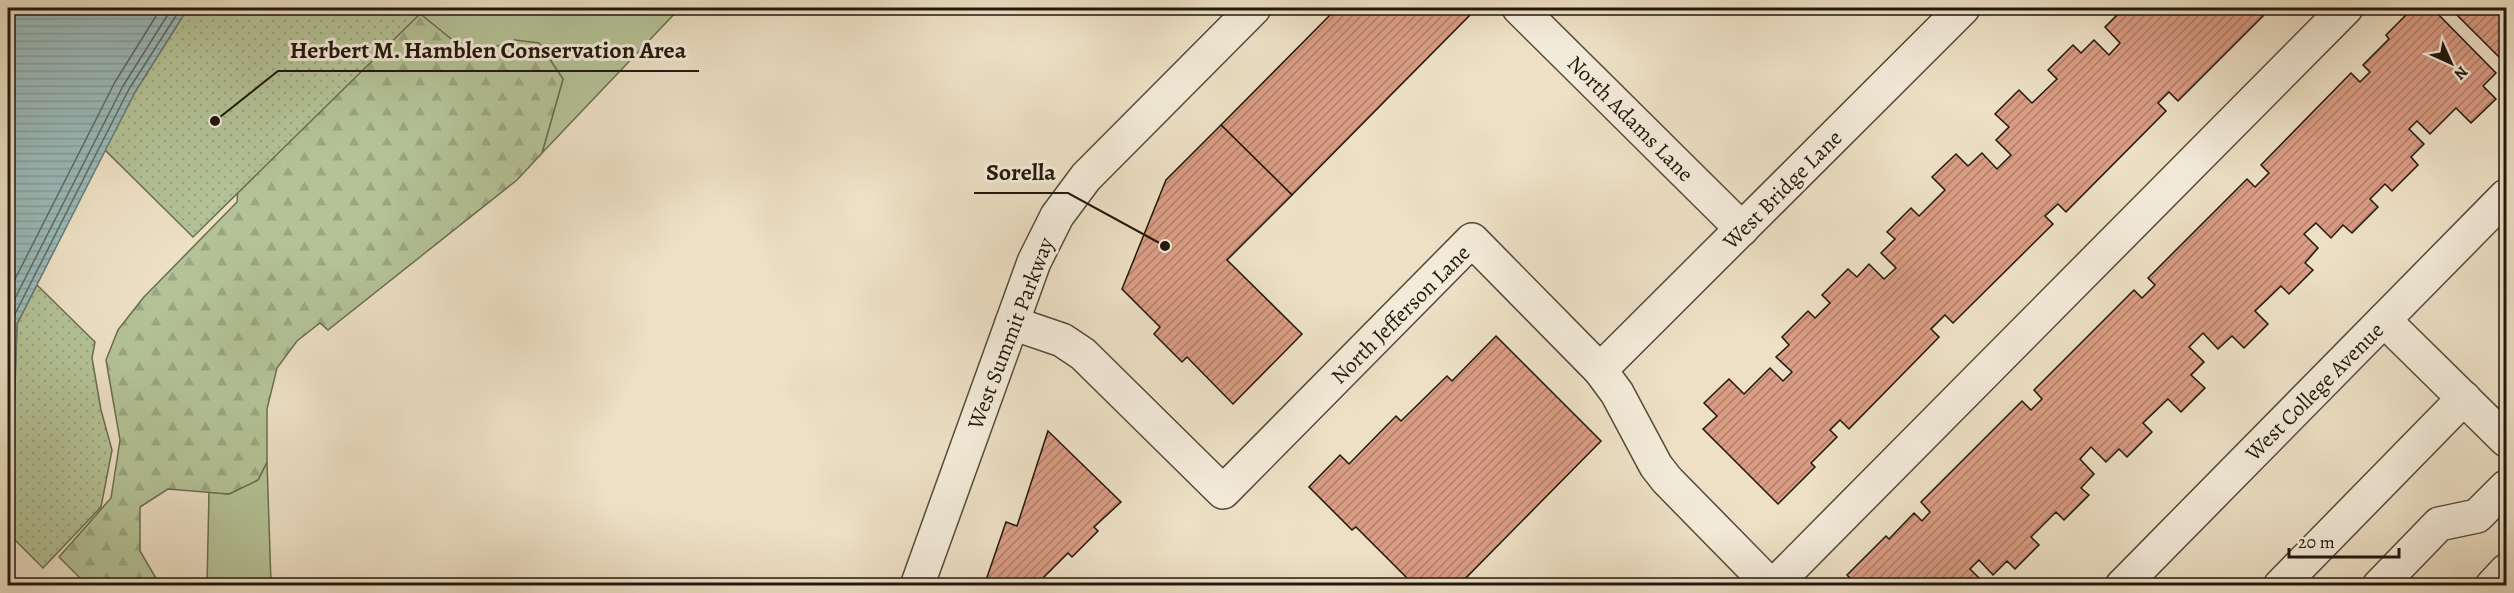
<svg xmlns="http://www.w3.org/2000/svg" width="2514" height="593" font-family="Alegreya,serif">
<defs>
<pattern id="forest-firs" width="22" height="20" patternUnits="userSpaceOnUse" patternTransform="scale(1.5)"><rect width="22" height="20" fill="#b4c397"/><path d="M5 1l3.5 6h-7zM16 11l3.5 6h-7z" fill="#9aa781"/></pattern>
<pattern id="park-dots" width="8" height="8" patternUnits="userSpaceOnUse" patternTransform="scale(1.5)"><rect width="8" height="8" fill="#b4c397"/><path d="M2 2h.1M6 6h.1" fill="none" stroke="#9aa781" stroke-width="1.8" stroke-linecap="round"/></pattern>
<pattern id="water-rules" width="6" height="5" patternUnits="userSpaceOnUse" patternTransform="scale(1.5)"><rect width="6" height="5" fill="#9bbbbb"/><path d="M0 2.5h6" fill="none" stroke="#85a0a0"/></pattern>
<pattern id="building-hatch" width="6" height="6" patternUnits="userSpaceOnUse" patternTransform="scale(1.5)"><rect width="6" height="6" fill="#d99c84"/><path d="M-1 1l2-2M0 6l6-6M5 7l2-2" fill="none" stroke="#b07e6a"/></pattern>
</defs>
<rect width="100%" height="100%" fill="#ede0c5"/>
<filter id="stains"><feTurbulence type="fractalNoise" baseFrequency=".00333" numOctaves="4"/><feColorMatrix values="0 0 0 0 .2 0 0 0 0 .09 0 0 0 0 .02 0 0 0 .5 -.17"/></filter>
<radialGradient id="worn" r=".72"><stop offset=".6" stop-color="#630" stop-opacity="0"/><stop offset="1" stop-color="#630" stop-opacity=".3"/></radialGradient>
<!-- grass -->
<g fill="#b4c397" stroke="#6a6e52" stroke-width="1.5">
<path d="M413,8H680L542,153L563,79L515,40L471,56Z"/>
<path d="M267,462L271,584L207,586L209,492L229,494L258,480Z"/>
</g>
<!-- forest -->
<path fill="url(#forest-firs)" stroke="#6a6e52" stroke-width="1.5" d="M413,8L471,55L515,40L539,43L563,79L542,153L517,180L328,330L320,323L297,341L277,368L267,409V462L258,480L229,494L168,489L140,507V551L160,585H87L59,557L111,498L120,440L106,360L118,330L143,298L237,202L240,161Z"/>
<!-- park -->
<g fill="url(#park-dots)" stroke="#6a6e52" stroke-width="1.5">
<path d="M188,8H426L193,237L105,150L135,92Z"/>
<path d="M37,285L95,342L92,358L101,410L112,450L101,507L43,568L10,535L17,324Z"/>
</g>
<!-- water -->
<path fill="url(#water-rules)" stroke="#6a7a75" stroke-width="1.5" d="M8,8H188L135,92L17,324L8,586Z"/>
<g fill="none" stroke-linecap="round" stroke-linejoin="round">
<!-- shore -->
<g stroke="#5e6a64" stroke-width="1.5">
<path d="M8,293L115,82L161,8"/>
<path d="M8,312L123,86L172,8"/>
<path d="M8,414L11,322L129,89L181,8"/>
</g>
</g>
<!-- building -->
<g fill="url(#building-hatch)" stroke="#21180c" stroke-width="1.5">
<path d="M1337,8H1462L1470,15L1292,195L1221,125Z"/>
<path d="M2112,8H2271L2178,101L2169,92L2158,103L2166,111L2066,212L2058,204L2045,216L2053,224L1953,323L1945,315L1931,329L1939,337L1849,429L1840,420L1830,430L1837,437L1811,463L1815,467L1778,504L1703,429L1717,416L1704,403L1729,379L1744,394L1770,368L1783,381L1792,372L1776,357L1789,345L1782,337L1808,311L1815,318L1830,303L1822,295L1848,269L1857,277L1869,264L1884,279L1896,268L1881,253L1895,239L1887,232L1911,208L1919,216L1945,190L1932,177L1956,154L1968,166L1982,153L1997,169L2011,155L1996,140L2009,127L1995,114L2019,90L2032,103L2057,79L2048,70L2073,45L2081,53L2094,40L2109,55L2120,43L2105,27L2118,14Z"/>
<path d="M2413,8H2432L2496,73L2483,86L2496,99L2471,123L2456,108L2430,134L2417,121L2409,129L2424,144L2411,157L2418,165L2392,191L2385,184L2370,199L2378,207L2352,233L2343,225L2331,238L2316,223L2304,234L2318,248L2305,263L2313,270L2289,294L2281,286L2255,311L2268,324L2244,348L2232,336L2218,349L2203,333L2189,347L2204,362L2191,375L2205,388L2181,412L2168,399L2143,423L2152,432L2127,457L2119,449L2106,462L2091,447L2080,459L2094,474L2081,488L2089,495L2064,520L2056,512L2031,537L2039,545L2015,569L2007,561L1993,575L1979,560L1970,569L1983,582L1979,586H1858L1847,575L1886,536L1889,539L1914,513L1922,521L1930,512L1921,502L2022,401L2031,410L2042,399L2034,390L2134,290L2142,298L2155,285L2148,278L2247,179L2255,187L2269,173L2261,165L2351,73L2360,82L2370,72L2363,65L2389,39L2386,35Z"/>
<path d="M2450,8H2506V64Z"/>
<path d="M1221,125L1292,195L1227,260L1302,334L1233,404L1187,357L1182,362L1154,334L1160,327L1122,289L1166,180Z"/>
<path d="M1496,336L1601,441L1458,586H1415L1356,527L1352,530L1309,487L1340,455L1349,464L1396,416L1401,421L1447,376L1452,381Z"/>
<path d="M1048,431L1121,502L1094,527L1098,531L1072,557L1068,553L1035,586H984L1006,522L1017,526Z"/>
</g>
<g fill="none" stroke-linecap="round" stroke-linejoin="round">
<defs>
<g id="minor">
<path d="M1519,8L1742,229"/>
<path d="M2384,320L2506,440"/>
<path d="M1012,323L1062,340L1083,354L1223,492L1472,240L1600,370L1617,393L1656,466L1667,480L1771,586"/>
<path d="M1600,370L1963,8"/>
<path d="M917,586L1034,262L1057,216L1086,177L1254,8"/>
<path d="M1773,586L2346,8"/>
<path d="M2122,586L2506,196"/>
<path d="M2280,586L2464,398"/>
<path d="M2379,586L2439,524L2477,516L2506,487"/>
<path d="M2492,586L2506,571"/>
</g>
</defs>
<!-- minor casing -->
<use href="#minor" stroke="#544a3a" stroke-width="36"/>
<!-- minor -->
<use href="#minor" stroke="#f3ebd9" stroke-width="33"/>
</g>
<g text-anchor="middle" stroke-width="6" stroke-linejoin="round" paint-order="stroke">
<!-- street labels -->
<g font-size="22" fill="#21180c" stroke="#f3ebd9">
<text transform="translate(1631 118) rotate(45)" y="8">North Adams Lane</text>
<text transform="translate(1782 189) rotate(-45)" y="8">West Bridge Lane</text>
<text transform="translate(1400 314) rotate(-45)" y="8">North Jefferson Lane</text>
<text transform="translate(1010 333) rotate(-69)" y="8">West Summit Parkway</text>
<text transform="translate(2314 391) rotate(-45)" y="8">West College Avenue</text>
</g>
</g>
<!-- callouts -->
<path fill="none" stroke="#21180c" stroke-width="2" d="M215 121L278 71H699M1165 246L1068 193H974"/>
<g fill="#21180c" stroke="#f3ebd9" stroke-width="2">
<circle cx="215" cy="121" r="6"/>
<circle cx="1165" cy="246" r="6"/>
</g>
<g font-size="24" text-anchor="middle" font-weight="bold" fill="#21180c" stroke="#f3ebd9" stroke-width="6" stroke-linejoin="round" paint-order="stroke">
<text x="488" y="58">Herbert M. Hamblen Conservation Area</text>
<text x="1021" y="180">Sorella</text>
</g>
<!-- margin -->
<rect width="2514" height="593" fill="none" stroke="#ede0c5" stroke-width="30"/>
<rect x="9" y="9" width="2496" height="575" fill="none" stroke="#21180c" stroke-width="3"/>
<rect x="15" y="15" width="2484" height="563" fill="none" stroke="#21180c" stroke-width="1.5"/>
<!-- north arrow -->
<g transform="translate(2451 63) rotate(135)" stroke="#f3ebd9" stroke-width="4.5" paint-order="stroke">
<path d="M0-4.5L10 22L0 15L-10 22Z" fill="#21180c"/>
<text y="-9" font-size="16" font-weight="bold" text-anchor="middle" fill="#21180c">N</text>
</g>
<!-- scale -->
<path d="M2289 548v9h110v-9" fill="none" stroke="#21180c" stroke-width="3"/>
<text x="2298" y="548" font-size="18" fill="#21180c" stroke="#f3ebd9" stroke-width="4.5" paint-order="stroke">20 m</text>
<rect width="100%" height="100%" filter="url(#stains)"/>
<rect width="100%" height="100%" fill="url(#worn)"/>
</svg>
